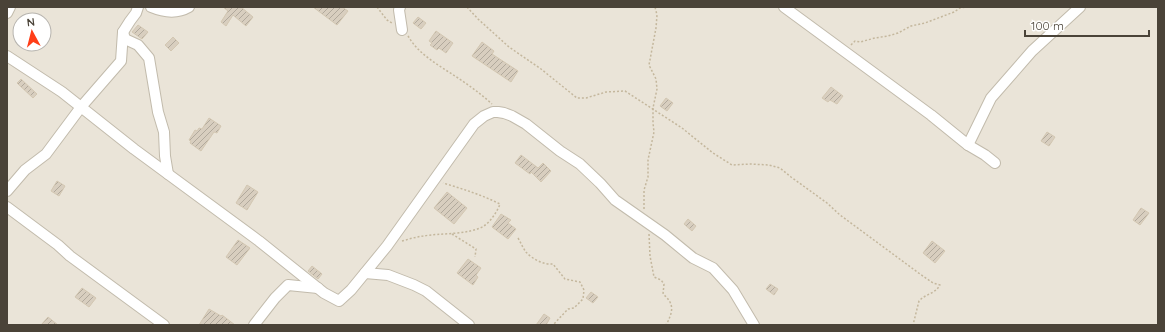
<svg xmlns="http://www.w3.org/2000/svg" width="1165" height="332" font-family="Quicksand,sans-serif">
<defs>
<pattern id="building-hatch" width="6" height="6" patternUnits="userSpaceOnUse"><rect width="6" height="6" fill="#d8cebf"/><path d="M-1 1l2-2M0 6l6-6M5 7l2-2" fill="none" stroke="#b1a99c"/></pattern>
</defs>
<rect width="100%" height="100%" fill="#f6f2ea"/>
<!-- residential -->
<path fill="#eae4d8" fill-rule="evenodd" d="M7,7H1158V325H7ZM20,20H44V44H20Z"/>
<!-- building -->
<g fill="url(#building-hatch)" stroke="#d3c7b2">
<path d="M223,7H241L253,17L246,26L233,15L226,26L221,22L228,11Z"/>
<path d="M313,7H342L348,11L337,25Z"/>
<path d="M418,17L426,23L421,29L413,23Z"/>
<path d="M138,25L148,32L142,39L132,32Z"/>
<path d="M436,31L453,43L446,53L439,48L437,50L430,45L432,43L429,41Z"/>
<path d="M173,37L179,43L171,51L165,45Z"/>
<path d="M482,42L494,51L492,54L518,71L511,82L472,56Z"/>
<path d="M21,79L37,94L33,98L17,83Z"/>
<path d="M831,87L843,96L837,104L830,100L828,102L822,98Z"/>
<path d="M666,98L673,103L667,111L660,106Z"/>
<path d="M209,118L221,126L217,133L214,132L201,151L190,143L191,141L189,140L195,130L197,131L199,128L202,129Z"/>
<path d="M1047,132L1055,137L1049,146L1041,141Z"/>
<path d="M521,155L538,168L543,163L551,171L541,182L531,172L530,174L515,163Z"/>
<path d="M57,181L65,186L59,196L51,191Z"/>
<path d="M247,185L258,192L247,210L236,203Z"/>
<path d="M447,192L467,208L454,224L434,208Z"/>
<path d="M1141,208L1149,213L1140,225L1133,220Z"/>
<path d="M501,214L511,220L508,223L516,229L508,239L492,227Z"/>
<path d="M688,219L696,226L692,231L684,224Z"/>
<path d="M238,240L250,248L237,265L226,257Z"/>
<path d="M932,241L945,251L935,263L923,253Z"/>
<path d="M468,259L481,268L476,275L478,277L473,285L457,273Z"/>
<path d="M312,266L322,274L318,279L308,271Z"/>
<path d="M770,284L778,289L774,295L766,289Z"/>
<path d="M82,288L96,298L89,307L75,297Z"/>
<path d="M591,292L598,297L593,303L586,298Z"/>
<path d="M209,309L221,316L222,315L235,325H199Z"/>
<path d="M544,314L550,318L546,325H536Z"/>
<path d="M48,317L58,325H41Z"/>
</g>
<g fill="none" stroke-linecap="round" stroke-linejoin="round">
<defs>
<g id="minor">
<path d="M151,7C163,12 177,14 189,7"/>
<path d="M400,7L399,10L402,30"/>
<path d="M784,7L931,115L968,145L985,155L995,163"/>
<path d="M7,13L10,7"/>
<path d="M123,32L125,39L138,45L149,58L158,112L164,132L165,156L168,174"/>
<path d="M7,56L62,92L134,149L259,241L324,293L339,301L351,290L387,246L474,124L484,116L493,112H498L504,113L512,116L526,124L560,151L580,164L600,183L615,200L665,235L693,258L713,268L733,290L754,325"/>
<path d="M968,145L991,98L1032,51L1080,7"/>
<path d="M7,191L25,170L46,154L81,107L121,61L123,32L130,21L136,13L138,7"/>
<path d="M7,207L58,245L70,256L164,325"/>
<path d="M365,273L388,275L414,285L426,291L469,325"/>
<path d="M254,325L275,298L288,285L318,288"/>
</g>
</defs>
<!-- minor casing -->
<use href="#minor" stroke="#c2bbac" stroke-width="12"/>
<!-- path -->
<g stroke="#c4b79d" stroke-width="1.5" stroke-dasharray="2 2" stroke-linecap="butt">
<path d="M377,7L387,20L392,23"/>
<path d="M467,7L478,19L509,47L541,69L577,98H586L606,92L625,91L682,128L713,153L732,165L750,164L769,165L780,168L791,177L827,203L840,215L920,274L933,283L940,285C935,294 925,294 919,301L913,325"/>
<path d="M408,36C419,55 440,66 458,78C470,86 481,94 492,104"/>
<path d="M851,45L855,41L860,42L875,38L888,36L898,33L911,26L925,23L954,12L960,8L966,7"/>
<path d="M644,209V190L648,177V160L654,132L653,123V108L657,89L656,79L649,65L656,28L657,15L655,7"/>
<path d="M452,234L476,249L475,257"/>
<path d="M649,234L650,256L654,277L661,280L664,284L663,294C675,304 673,312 666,325"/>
<path d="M518,238C521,243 523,248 526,252C532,259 544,265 553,264L565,279L580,282L584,290L583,299L574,308L568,309L553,325"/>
<path d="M402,241C409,239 416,237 423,236C440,233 469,235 484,226C491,221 497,212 500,204C482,195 463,189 443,183"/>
</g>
<!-- minor -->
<use href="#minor" stroke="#fff" stroke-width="10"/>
</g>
<!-- border -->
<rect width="1165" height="332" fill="none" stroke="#4a4338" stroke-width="16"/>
<!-- north arrow -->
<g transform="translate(32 32) rotate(353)"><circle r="19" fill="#ffffff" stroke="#b7b4af"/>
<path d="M0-3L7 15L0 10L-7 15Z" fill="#ff3e18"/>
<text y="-6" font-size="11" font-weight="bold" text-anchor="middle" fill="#4a4338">N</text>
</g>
<!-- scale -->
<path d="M1025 30v6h124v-6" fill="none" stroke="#4a4338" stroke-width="2"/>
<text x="1031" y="30" font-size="12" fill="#4a4338" stroke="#ffffff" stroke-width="3" paint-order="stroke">100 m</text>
</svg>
